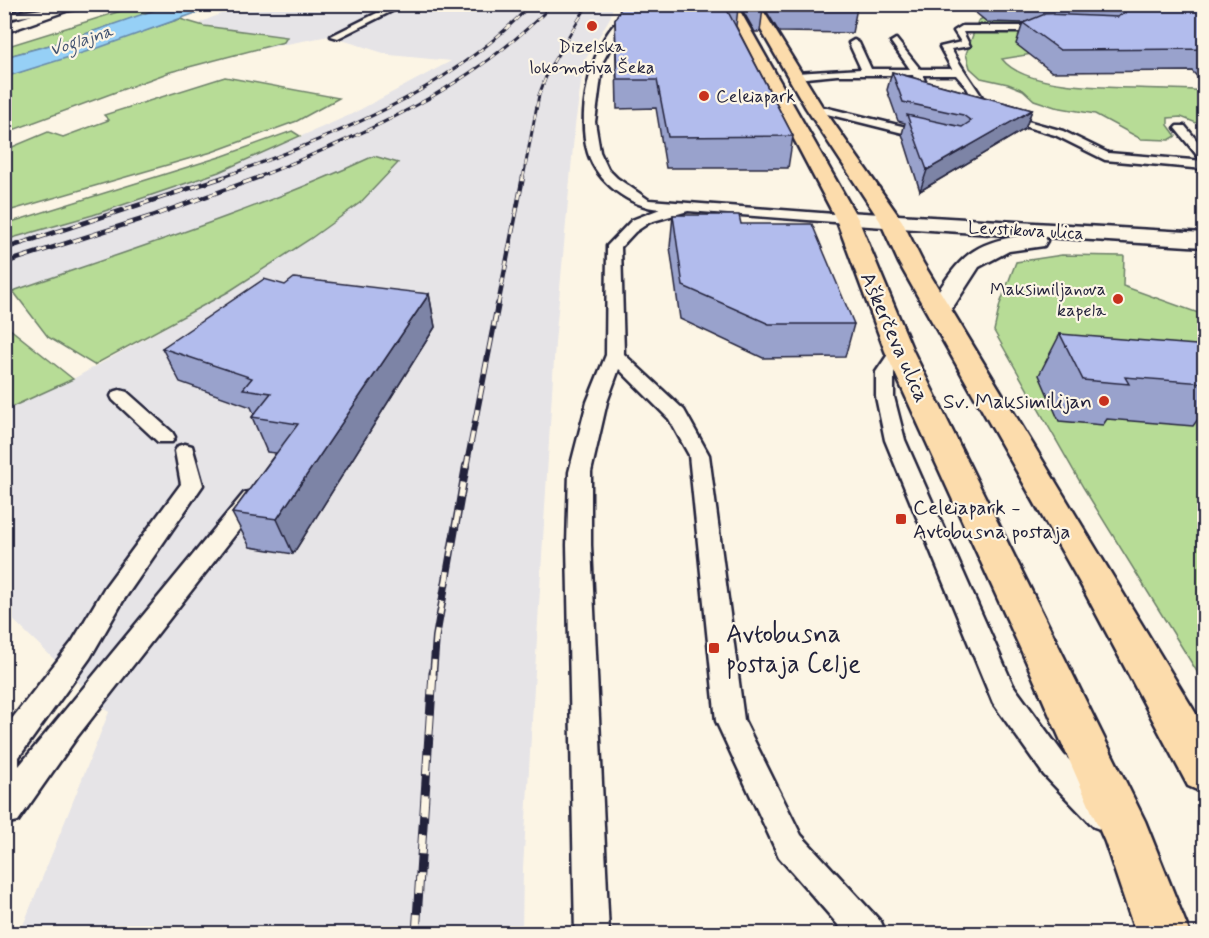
<svg xmlns="http://www.w3.org/2000/svg" width="1209" height="938" font-family="Mynerve,sans-serif">
<rect width="100%" height="100%" fill="#fcf5e5"/>
<filter id="ink" filterUnits="userSpaceOnUse"><feTurbulence type="fractalNoise" baseFrequency=".0167" numOctaves="2"/><feDisplacementMap in="SourceGraphic" scale="12" xChannelSelector="R" yChannelSelector="G"/><feConvolveMatrix kernelMatrix="1 2 1 2 8 2 1 2 1" color-interpolation-filters="sRGB"/></filter>
<g filter="url(#ink)">
<!-- built -->
<path fill="#e6e4e7" d="M244,4L613,5L611,16L584,62L575,125L555,343L523,868L522,933H20L109,712L5,612L4,410L73,379L228,292L361,202L398,163L374,156L286,195L192,230L5,293V240L93,215L219,172L350,115L451,61L390,55L329,36L245,52L257,48L199,23Z"/>
<!-- green -->
<g fill="#b7dc96" stroke="#6c7f68" stroke-width="1.5">
<path d="M140,5H172L65,41L5,57V47Z"/>
<path d="M1024,11L1039,53L1002,59C1032,98 1156,84 1204,91V126L1181,117L1168,118V125L1176,136L1169,140L1141,139L1095,114L1055,107L1034,100L1023,90L1008,84L981,78L970,68L966,54L978,21L989,14Z"/>
<path d="M180,19L204,26L287,37L284,42L170,72L5,133V77Z"/>
<path d="M225,77L339,98L297,121L212,152L5,212V150L48,132L63,137L109,120L104,115Z"/>
<path d="M292,131L300,136L219,172L93,215L5,240V224L223,156Z"/>
<path d="M374,156L398,163L361,202L310,239L228,292L94,365L48,337L13,291C134,249 257,210 374,156Z"/>
<path d="M1062,255L1124,256L1123,286L1204,315V683L1083,487L994,331L1000,304L1016,262Z"/>
<path d="M4,325H5L73,379L5,410Z"/>
</g>
<!-- water -->
<path fill="#96d0f6" stroke="#688aab" stroke-width="1.5" d="M172,4L218,5L98,48L5,77V57L65,41Z"/>
<g fill="none" stroke-linecap="round" stroke-linejoin="round">
<defs>
<g id="lane">
<path d="M395,4H406L338,38L331,36Z"/>
<path d="M635,4H643L646,15L630,21L621,28L603,61L595,122L600,152L608,169L617,178L649,200L847,215L854,219L847,223L688,211L650,222L635,232L621,247L624,354L684,410L709,455L744,720L801,835L881,922L886,934H846L779,857L716,721L689,455L669,419L619,369L607,402L591,472V545L609,934H575L567,545L569,472L587,402L606,355L607,246L632,220L660,209C630,207 597,182 588,153C577,117 589,55 613,26C620,18 628,16 637,14Z"/>
<path d="M75,5L78,9L4,19V14Z"/>
<path d="M962,26H1049L1053,29L1049,32H963L970,46L951,49C963,71 979,90 991,112L989,114H981L967,88L956,75H923L925,82L920,85L916,84L913,75H837L796,79L791,76L796,73L861,69L849,43L854,40L859,43L871,69H910L891,42L896,39L920,69H952L940,47L961,42L954,31Z"/>
<path d="M815,105L935,134L937,136L931,140L811,110V106Z"/>
<path d="M999,113L1063,131L1108,153L1204,161V169L1105,160L1055,135L995,118V114Z"/>
<path d="M1177,126H1185L1204,149V160L1200,159L1175,128Z"/>
<path d="M899,346L908,351L894,372V397L905,440L1013,685L1064,755L1116,805L1120,816L1116,827L1105,831L1094,827L1044,775L993,703L885,440L876,397V372L893,347Z"/>
<path d="M120,390L127,392L172,432L175,437L172,442H158L113,400L111,396L113,392Z"/>
<path d="M185,444L192,446L203,485L123,601L90,658L19,757V766L244,493L252,491L260,493L263,499L77,737L18,821L4,824V729L72,642L105,587L181,484L175,451L178,446Z"/>
</g>
<g id="secondary">
<path d="M66,4H86L4,33V24Z"/>
<path d="M847,212L1204,233V247L1045,237L1047,241L1044,246L1009,251L979,267L948,315L939,317L930,315L926,309C956,266 964,243 1021,236L839,224L836,219L839,214Z"/>
</g>
<g id="primary">
<path d="M723,4H736L858,219L913,351L1145,821L1190,934H1136L1105,842L1026,661L885,351L836,219Z"/>
<path d="M746,4H759L823,108L902,221L923,263L1204,727V793L1188,786L1081,585L899,263L880,221L806,108Z"/>
</g>
</defs>
<!-- lane casing -->
<use href="#lane" stroke="#22223b" stroke-width="5"/>
<!-- secondary casing -->
<use href="#secondary" stroke="#22223b" stroke-width="5"/>
<!-- primary casing -->
<use href="#primary" stroke="#22223b" stroke-width="5"/>
<!-- lane -->
<use href="#lane" fill="#fcf5e5" fill-rule="evenodd"/>
<!-- secondary -->
<use href="#secondary" fill="#fcf5e5" fill-rule="evenodd"/>
<!-- primary -->
<use href="#primary" fill="#fcdcac" fill-rule="evenodd"/>
<defs>
<g id="rail-far4">
<path d="M220,178C327,139 453,90 531,4"/>
<path d="M256,178C363,135 472,88 553,4"/>
<path d="M523,178L539,95L549,69L588,4"/>
</g>
<g id="rail-far3">
<path d="M4,249L224,177"/>
<path d="M4,263L152,216L260,177"/>
<path d="M498,305L523,177"/>
</g>
<path id="rail-far2" d="M466,468L498,304"/>
<path id="rail-far1" d="M433,675L436,637L466,466"/>
<path id="rail" d="M416,934L433,673"/>
</defs>
<!-- rail-far4 casing -->
<use href="#rail-far4" stroke="#22223b" stroke-width="3"/>
<!-- rail-far3 casing -->
<use href="#rail-far3" stroke="#22223b" stroke-width="4.5"/>
<!-- rail-far2 casing -->
<use href="#rail-far2" stroke="#22223b" stroke-width="6"/>
<!-- rail-far1 casing -->
<use href="#rail-far1" stroke="#22223b" stroke-width="8"/>
<!-- rail casing -->
<use href="#rail" stroke="#22223b" stroke-width="9"/>
<!-- rail-far4 -->
<use href="#rail-far4" stroke="#fcf5e5" stroke-width="2" stroke-dasharray="6" stroke-linecap="butt"/>
<!-- rail-far3 -->
<use href="#rail-far3" stroke="#fcf5e5" stroke-width="3" stroke-dasharray="9" stroke-linecap="butt"/>
<!-- rail-far2 -->
<use href="#rail-far2" stroke="#fcf5e5" stroke-width="4" stroke-dasharray="12" stroke-linecap="butt"/>
<!-- rail-far1 -->
<use href="#rail-far1" stroke="#fcf5e5" stroke-width="5" stroke-dasharray="15" stroke-linecap="butt"/>
<!-- rail -->
<use href="#rail" stroke="#fcf5e5" stroke-width="7" stroke-dasharray="20" stroke-linecap="butt"/>
</g>
<!-- wall -->
<g fill="#99a2cc" stroke="#22223b" stroke-width="1.5">
<path d="M623,4L738,8L736,26L793,136L788,168H666L656,108L617,109L615,19Z"/>
<path d="M739,4H761L763,8L760,32H755Z"/>
<path d="M762,4H854L857,8L852,33L779,32Z"/>
<path d="M965,4H1204V84L1192,71L1052,72L1016,44L1023,23L987,22Z"/>
<path d="M892,72L1032,110L1025,129L920,191L902,134L905,123L898,121L887,90Z"/>
<path d="M673,215L741,224L854,324L845,357L763,358L680,319L670,247Z"/>
<path d="M285,285L429,294L435,327L293,554L250,547L232,513L276,453L267,452L252,417L254,414L251,407L180,382L162,348Z"/>
<path d="M1060,334L1204,357V411L1193,426L1107,419L1103,425L1059,421L1039,375Z"/>
</g>
<!-- shaded-wall -->
<g fill="#7d84a6" stroke="#22223b" stroke-width="1.5">
<path d="M4,4H29L20,10L4,12Z"/>
<path d="M1032,110L1025,129L920,191L927,170Z"/>
<path d="M429,294L435,327L293,554L277,519Z"/>
</g>
<!-- building -->
<g fill="#b2bced" stroke="#22223b" stroke-width="1.5">
<path d="M625,4H736L738,8H726L793,136L668,137L657,80H617L615,19L623,5Z"/>
<path d="M756,4H761L763,8H758Z"/>
<path d="M780,4H854L857,8H783Z"/>
<path d="M1053,4H1107L1110,7Z"/>
<path d="M1124,4H1204V51L1203,49L1060,50L1023,23L1045,14L1117,17L1125,13V5Z"/>
<path d="M892,72L1032,110L927,170L907,115L962,127L971,121L963,115L903,102Z"/>
<path d="M673,215H739L741,224H812L854,324H769L683,286Z"/>
<path d="M294,278L429,294L277,519L232,513L298,424L252,417L271,393L243,389L252,378L162,348L264,279L285,285Z"/>
<path d="M1060,334L1196,345L1204,357V383L1125,377L1129,384L1083,380Z"/>
</g>
</g>
<!-- markers -->
<g fill="#c8321e" stroke="#fcf5e5" stroke-width="2">
<circle cx="592" cy="26" r="6"/>
<circle cx="704" cy="96" r="6"/>
<circle cx="1118" cy="299" r="6"/>
<circle cx="1104" cy="401" r="6"/>
<rect x="895" y="513" width="12" height="12" rx="3"/>
<rect x="708" y="642" width="12" height="12" rx="3"/>
</g>
<g text-anchor="middle" stroke-width="4.5" stroke-linejoin="round" paint-order="stroke">
<!-- far-water labels -->
<g font-size="18" font-style="italic" fill="#455673" stroke="#fcf5e5">
<text transform="translate(81 40) rotate(-18)" y="6">Voglajna</text>
</g>
<!-- far-poi labels -->
<g font-size="18" fill="#22223b" stroke="#fcf5e5">
<text x="592" y="52">Dizelska<tspan x="592" dy="21">lokomotiva Šeka</tspan></text>
<text x="716" y="102" text-anchor="start">Celeiapark</text>
<text x="1106" y="295" text-anchor="end">Maksimiljanova<tspan x="1106" dy="21">kapela</tspan></text>
</g>
<!-- far-street labels -->
<g font-size="18" fill="#22223b" stroke="#fcf5e5">
<text transform="translate(1026 230) rotate(3)" y="6">Levstikova ulica</text>
</g>
<!-- street labels -->
<g font-size="21" fill="#22223b" stroke="#fcf5e5">
<text transform="translate(895 337) rotate(66)" y="7">Aškerčeva ulica</text>
</g>
<!-- poi labels -->
<g font-size="21" fill="#22223b" stroke="#fcf5e5" text-anchor="end">
<text x="1092" y="408">Sv. Maksimilijan</text>
<text x="913" y="514" text-anchor="start">Celeiapark -<tspan x="913" dy="24">Avtobusna postaja</tspan></text>
</g>
<!-- near-poi labels -->
<g font-size="26" fill="#22223b" stroke="#fcf5e5" text-anchor="start">
<text x="726" y="642">Avtobusna<tspan x="726" dy="30">postaja Celje</tspan></text>
</g>
</g>
<!-- margin -->
<rect width="1209" height="938" fill="none" stroke="#fcf5e5" stroke-width="24"/>
<rect x="12" y="12" width="1185" height="914" fill="none" stroke="#22223b" stroke-width="2" filter="url(#ink)"/>
</svg>
